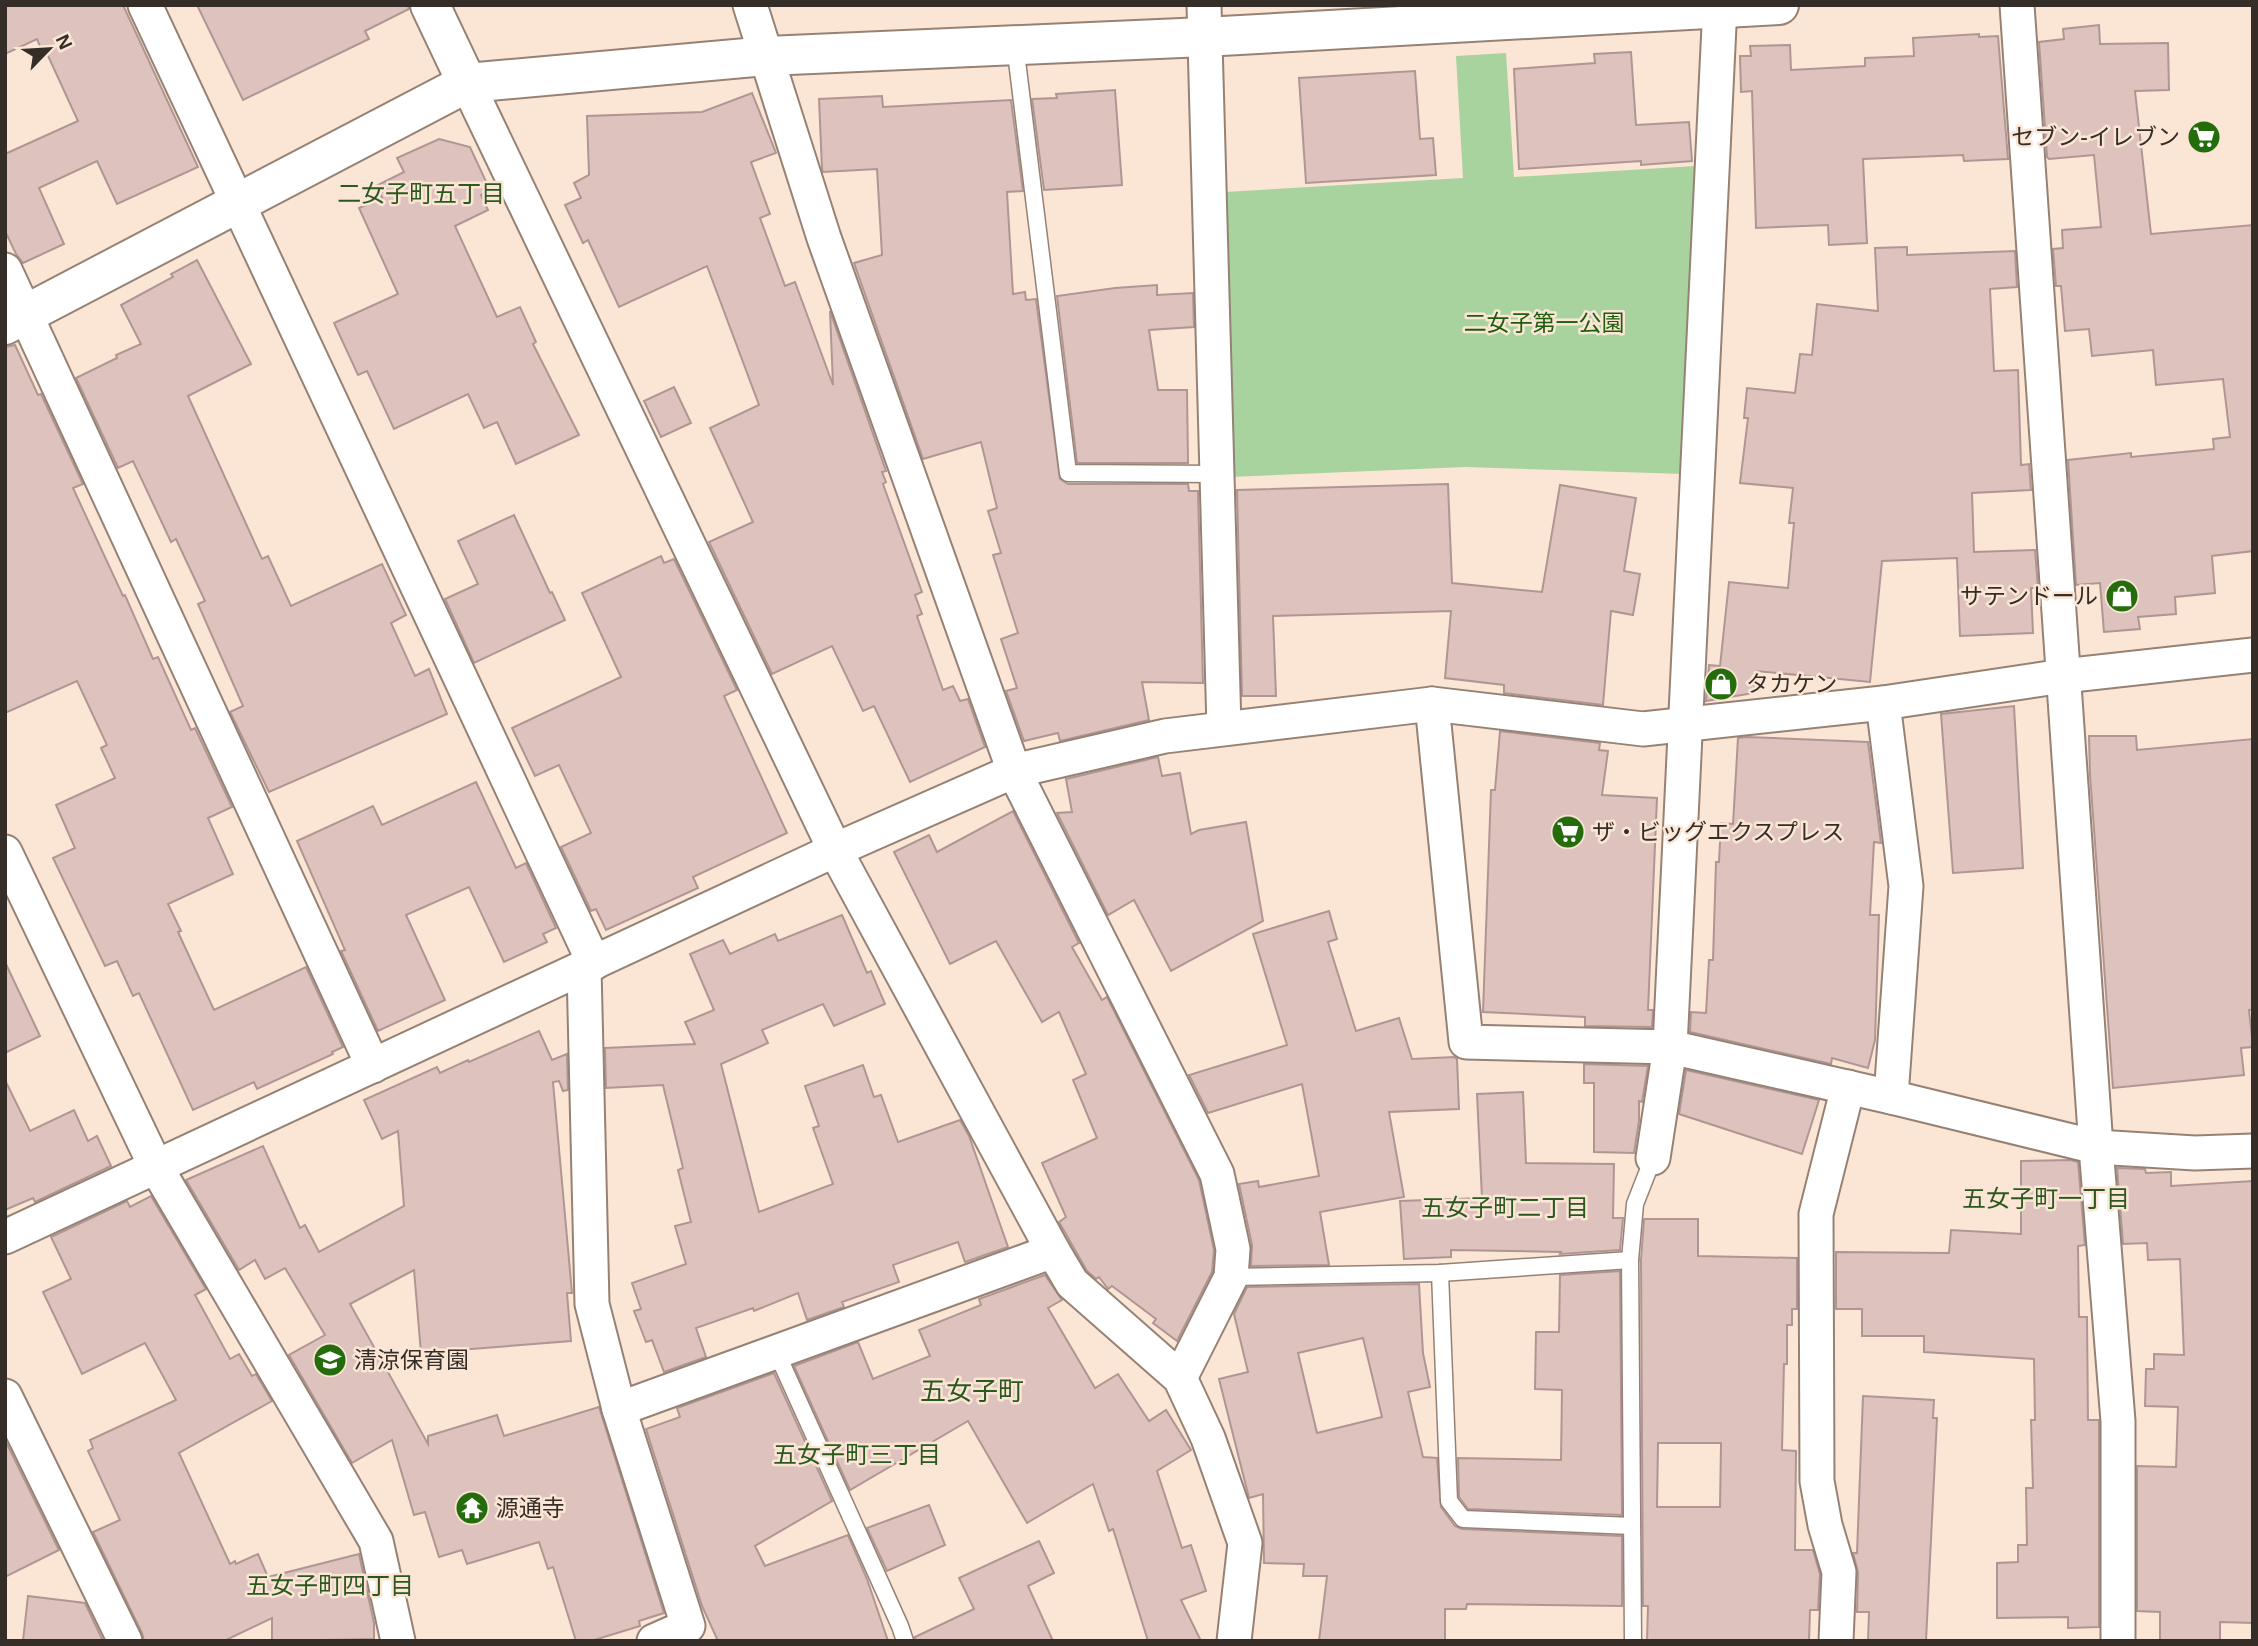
<svg xmlns="http://www.w3.org/2000/svg" width="2258" height="1646" font-family="Helvetica,'Noto Sans JP',sans-serif">
<rect width="100%" height="100%" fill="#fbe6d6"/>
<!-- green -->
<path fill="#a8d39f" d="M1506,53L1514,177L1695,166L1685,474L1465,467L1231,477L1225,192L1463,178L1456,56Z"/>
<!-- building -->
<g fill="#ddc2be" stroke="#b09693" stroke-width="2" fill-rule="evenodd">
<path d="M5,5H123L198,167L117,204L97,161L39,188L64,244L23,263L16,254L5,231V154L78,121L44,47L41,49L37,39L5,54Z"/>
<path d="M197,5H408L409,9L365,31L369,39L243,100Z"/>
<path d="M2099,25L2100,44L2168,43L2169,90L2135,91L2151,234L2253,225V551L2212,556L2215,593L2175,597L2176,614L2138,617L2140,629L2104,632L2100,583L2076,585L2068,460L2131,453V457L2214,449L2213,439L2230,437L2223,379L2156,385L2153,350L2092,356L2089,329L2065,331L2061,286H2056L2053,249L2063,248L2062,230L2101,227L2094,155L2049,159L2047,157L2039,42L2064,39L2063,29Z"/>
<path d="M1979,34V37L1998,36L2008,159L1964,161L1963,155L1863,159L1867,243L1829,245L1828,225L1756,228L1752,91L1741,92L1740,56H1751L1750,46L1790,45L1791,70L1865,66V58L1914,56L1913,38Z"/>
<path d="M1631,52L1636,125L1689,122L1692,161L1641,165V161L1519,169L1514,69L1595,63L1594,54Z"/>
<path d="M1415,71L1420,139L1433,138L1436,175L1306,183L1299,78Z"/>
<path d="M1115,90L1122,185L1044,190L1032,99L1057,98L1056,94Z"/>
<path d="M752,93L776,153L751,162L770,214L760,218L785,286L795,282L833,385L830,311L886,471L882,472L886,482L883,484L922,592L915,595L922,614L917,616L943,690L953,686L960,701L968,699L985,747L910,782L874,706L863,711L832,646L772,674L709,542L753,522L710,428L759,405L707,266L619,307L588,240L583,243L565,205L581,198L574,183L589,175L587,116L702,112Z"/>
<path d="M882,96L883,107L1011,100L1023,191L1007,192L1013,294L1025,292L1026,300L1036,299L1060,479L1068,484H1188L1189,491H1198L1203,683L1142,682L1149,720L1060,741L1058,733L1024,741L1006,691L1017,688L1001,639L1018,633L993,555L1001,553L988,511L997,508L981,442L923,459L854,263L882,255L877,169L823,172L822,169L819,99Z"/>
<path d="M439,139L470,147L490,190L481,195L488,210L455,226L497,317L520,307L536,342L533,344L579,435L516,464L497,422L484,428L468,394L394,429L367,371L358,375L334,323L398,294L359,208L382,198L376,186L404,172L397,158Z"/>
<path d="M1907,247V255L2015,251L2017,287L1990,289L1994,371L2018,370L2021,465L2029,464L2031,490L1972,493L1974,552L2035,550L2038,588H2031L2033,633L1960,636L1957,558L1882,561L1870,682L1756,671L1754,693L1706,701L1709,665L1720,666L1729,582L1788,588L1794,523H1789L1793,488L1740,483L1748,418H1744L1747,388L1795,393L1800,354L1812,355L1817,304L1878,311L1875,248Z"/>
<path d="M197,260L251,364L188,396L262,559L268,556L291,606L382,564L406,615L391,623L415,676L429,669L447,714L269,792L230,712L243,706L198,604L205,601L176,539L171,542L133,461L118,468L76,378L117,358L116,355L141,344L121,305L173,277L171,274Z"/>
<path d="M1157,285V295L1193,293L1194,327L1149,330L1158,390H1187L1188,463H1077L1057,296L1115,288Z"/>
<path d="M15,345L38,395L41,394L83,484L73,488L123,596L125,595L153,659L158,657L191,730L195,728L232,807L208,818L233,874L168,904L181,931L178,932L214,1010L306,967L343,1047L332,1052L333,1054L257,1089L254,1082L193,1110L139,993L133,996L117,961L105,966L53,858L75,848L56,805L115,778L101,748L107,745L77,681L5,713V347Z"/>
<path d="M674,387L691,423L661,437L644,401Z"/>
<path d="M1448,484L1452,583L1542,592L1560,485L1636,498L1624,571L1640,574L1633,615L1611,611L1603,705L1504,693V685L1445,678L1451,611L1273,616L1276,696H1242L1237,490Z"/>
<path d="M514,515L550,593L552,592L565,620L474,663L445,599L478,584L458,541Z"/>
<path d="M661,556L664,563L674,559L737,690L724,696L787,833L693,877L698,888L606,930L596,909L591,911L561,847L591,833L559,765L535,776L512,728L621,677L582,593Z"/>
<path d="M2014,706L2023,868L1953,873L1941,714Z"/>
<path d="M1500,731L1600,743L1599,750L1608,751L1602,795L1657,798L1648,1010H1653L1652,1027L1585,1026V1017L1483,1012L1491,790H1495Z"/>
<path d="M2089,736H2136L2137,750L2253,739V1010H2249L2253,1047L2241,1048L2244,1075L2113,1088L2090,775Z"/>
<path d="M1747,737L1868,742L1881,843L1874,842L1870,915H1879L1875,1040L1868,1068L1832,1058L1831,1064L1690,1032L1691,1012L1706,1013L1709,960H1713L1716,862H1719L1721,823L1733,824L1738,738Z"/>
<path d="M1158,757L1162,776L1180,773L1191,834L1199,830L1246,822L1263,921L1171,971L1134,900L1108,915L1057,813L1072,812L1066,779Z"/>
<path d="M476,782L516,868L526,863L556,928L543,934L547,942L504,962L469,887L406,915L445,1000L378,1031L341,951L345,950L297,841L373,806L382,825Z"/>
<path d="M1013,811L1079,943L1072,947L1102,1000L1107,997L1199,1180L1214,1250L1212,1272L1177,1341L1153,1323L1156,1319L1112,1286L1108,1289L1099,1277L1096,1279L1087,1271L1059,1222L1066,1217L1042,1163L1097,1138L1073,1080L1086,1074L1059,1012L1042,1022L996,941L950,964L894,852L929,835L937,852Z"/>
<path d="M1329,911L1337,939L1328,942L1356,1031L1399,1018L1412,1059L1454,1057L1457,1059L1459,1109L1389,1112L1404,1197L1320,1212L1329,1265L1251,1266L1252,1245L1239,1184L1258,1181L1259,1187L1319,1176L1302,1084L1208,1113L1189,1075L1287,1045L1253,934Z"/>
<path d="M842,915L867,973L871,971L885,1004L834,1026L823,1004L762,1030L768,1043L721,1064L759,1212L833,1184L813,1128L819,1126L805,1086L863,1065L874,1097L881,1095L898,1142L960,1120L969,1136L1008,1247L965,1262L958,1242L893,1265L899,1282L842,1302L844,1307L807,1320L798,1293L754,1311L753,1308L696,1328L706,1357L664,1372L652,1340L646,1342L634,1311L641,1309L632,1283L686,1264L675,1226L691,1222L678,1170L683,1168L663,1085L606,1088L605,1048L695,1044L685,1022L714,1010L690,954L723,940L730,954L775,934L778,941Z"/>
<path d="M5,962L40,1036L5,1053Z"/>
<path d="M539,1031L552,1060L567,1054L568,1090L563,1091L559,1081L553,1082L572,1293H567L571,1341L421,1353L414,1270L350,1304L428,1444V1436L497,1415L504,1436L599,1407L664,1613L639,1621L640,1626L591,1641H576L553,1567L548,1569L539,1542L467,1564L462,1550L439,1557L425,1512L414,1515L392,1440L352,1463L289,1355L325,1335L285,1268L265,1279L255,1260L239,1270L186,1180L263,1146L300,1228L305,1225L319,1252L404,1206L398,1131L382,1139L364,1100L437,1067L440,1073L468,1060L469,1062Z"/>
<path d="M1584,1064L1648,1066L1642,1102L1639,1101V1121L1634,1153L1594,1152V1083H1584Z"/>
<path d="M1686,1070L1819,1100L1802,1154L1679,1114Z"/>
<path d="M5,1080L30,1131L74,1110L88,1141L97,1136L111,1166L35,1202L33,1198L5,1210Z"/>
<path d="M1523,1092L1526,1163L1614,1164L1613,1218H1623L1620,1250L1560,1254L1561,1252L1451,1250V1257L1404,1259L1400,1201L1482,1198L1477,1094Z"/>
<path d="M2070,1160L2078,1162L2085,1245L2078,1246L2079,1317H2087L2088,1420H2099V1627L2068,1628V1617L1997,1618V1563L2018,1562V1545H2027L2026,1488H2033L2031,1420H2035L2034,1359L1924,1352V1336H1862V1309H1836V1252L1949,1253L1951,1230L2021,1234V1161Z"/>
<path d="M2117,1168L2145,1169L2146,1173L2171,1172V1186L2253,1181V1623L2220,1622V1641H2160V1612L2137,1611V1466L2176,1467L2178,1407L2145,1406L2146,1369H2154V1354L2184,1355L2180,1259L2148,1260L2147,1243L2123,1244Z"/>
<path d="M151,1196L206,1289L195,1295L230,1359L239,1354L252,1376L256,1374L272,1401L179,1453L230,1564L235,1561L236,1564L258,1554L268,1577L359,1554L374,1623V1639L272,1641V1618L224,1641H144L142,1633L93,1532L120,1520L88,1451L93,1448L90,1440L176,1400L145,1343L82,1374L43,1292L71,1279L51,1237L127,1201L130,1207Z"/>
<path d="M1644,1219H1698V1256L1797,1258V1309H1792V1325H1787V1364H1784L1782,1450L1796,1451L1795,1550H1813L1820,1574L1818,1610H1810L1809,1641H1647L1648,1606H1643L1641,1260ZM1658,1443H1721L1720,1507H1657Z"/>
<path d="M1620,1271L1622,1515L1468,1509L1459,1497L1458,1458L1561,1460L1562,1390L1535,1389L1536,1332H1559L1560,1275Z"/>
<path d="M1045,1275L1062,1300L1048,1308L1095,1388L1118,1374L1149,1421L1166,1410L1191,1450L1157,1471L1182,1548L1191,1545L1206,1591L1181,1600L1201,1641H1148L1113,1529L1109,1531L1093,1484L1027,1523L968,1421L850,1490L794,1366L858,1342L873,1379L930,1356L919,1330L981,1305L979,1299Z"/>
<path d="M1419,1284L1423,1353L1430,1387L1408,1392L1423,1457L1437,1458L1441,1507L1455,1526L1462,1529L1622,1536V1606L1467,1604L1466,1609H1445V1641H1319L1327,1576H1303L1304,1564L1264,1563L1263,1494L1249,1498L1219,1379L1248,1372L1234,1314L1247,1287ZM1363,1338L1382,1417L1317,1433L1298,1353Z"/>
<path d="M774,1373L832,1501L755,1546L765,1566L848,1535L867,1579L888,1641H718L702,1606L646,1429L680,1417L677,1408Z"/>
<path d="M1863,1396L1934,1400L1933,1418H1937L1926,1641H1868L1869,1612H1857L1858,1572L1853,1553H1857Z"/>
<path d="M5,1440L59,1550L5,1577Z"/>
<path d="M929,1505L945,1545L887,1571L867,1528Z"/>
<path d="M1039,1541L1054,1573L1028,1586L1053,1641H915V1637L974,1609L959,1578Z"/>
<path d="M28,1596L85,1603L103,1641H23Z"/>
</g>
<g fill="none" stroke-linecap="round" stroke-linejoin="round">
<defs>
<g id="service">
<path d="M1015,45L1068,473L1217,474"/>
<path d="M1440,1273L1449,1501L1463,1519L1632,1526"/>
<path d="M1231,1277L1440,1273L1630,1260"/>
<path d="M776,1351L900,1626L905,1641"/>
<path d="M1633,1641L1630,1260L1635,1204L1653,1158"/>
</g>
<g id="minor">
<path d="M145,5L594,963"/>
<path d="M750,5L824,238L1014,771L1217,1174L1233,1249L1231,1277L1180,1378"/>
<path d="M1204,5L1224,728"/>
<path d="M2017,5L2096,1147L2118,1421V1641"/>
<path d="M467,83L835,850L1053,1251L1072,1283L1180,1378L1208,1438L1245,1543L1234,1641"/>
<path d="M5,270L373,1066"/>
<path d="M1883,703L1906,886L1891,1097"/>
<path d="M1432,704L1466,1042L1670,1047L1891,1097L2096,1147L2195,1153L2253,1151"/>
<path d="M5,852L156,1167L376,1541L398,1641"/>
<path d="M584,968L592,1304L619,1409L688,1626L654,1641"/>
<path d="M1653,1158L1670,1047L1720,5"/>
<path d="M5,1237L835,850L1014,771L1165,736L1432,704L1643,729L1883,703L2063,676L2253,655"/>
<path d="M5,1396L125,1641"/>
<path d="M619,1409L1053,1251"/>
<path d="M1836,1641L1839,1572L1825,1525L1817,1481L1816,1214L1848,1087"/>
</g>
<g id="tertiary">
<path d="M430,5L467,83"/>
<path d="M5,325L467,83L767,56L1204,37L1779,5"/>
</g>
</defs>
<!-- service casing -->
<use href="#service" stroke="#968274" stroke-width="19"/>
<!-- minor casing -->
<use href="#minor" stroke="#968274" stroke-width="37"/>
<!-- tertiary casing -->
<use href="#tertiary" stroke="#968274" stroke-width="42"/>
<!-- service -->
<use href="#service" stroke="#fff" stroke-width="16"/>
<!-- minor -->
<use href="#minor" stroke="#fff" stroke-width="33"/>
<!-- tertiary -->
<use href="#tertiary" stroke="#fff" stroke-width="38"/>
</g>
<!-- icons -->
<defs>
<symbol id="supermarket-disc" viewBox="-11 -11 22 22"><circle r="9.5" fill="#256d0c" stroke="#fbe6d6"/><path d="M-6-5.5h2.5l.6 2H6L4.5 2H-2.5L-4.4-4H-6ZM-1.5 3.2a1.3 1.3 0 1 0 .1 0ZM3 3.2a1.3 1.3 0 1 0 .1 0Z" fill="#fff"/></symbol>
<symbol id="shop-disc" viewBox="-11 -11 22 22"><circle r="9.5" fill="#256d0c" stroke="#fbe6d6"/><path d="M-5-2.5h2.3a2.7 3.5 0 0 1 5.4 0H5L5.5 6h-11ZM-1.5-2.5h3a1.5 2.3 0 0 0-3 0Z" fill="#fff"/></symbol>
<symbol id="school-disc" viewBox="-11 -11 22 22"><circle r="9.5" fill="#256d0c" stroke="#fbe6d6"/><path d="M0-5L7-2L0 1L-7-2ZM-4 1L0 2.5L4 1V4Q0 6-4 4Z" fill="#fff"/></symbol>
<symbol id="temple-disc" viewBox="-11 -11 22 22"><circle r="9.5" fill="#256d0c" stroke="#fbe6d6"/><path d="M0-6L5-2H3V0L6.5 2.5H4V6H1.5V3h-3V6H-4V2.5H-6.5L-3 0V-2H-5Z" fill="#fff"/></symbol>
</defs>
<g fill-rule="evenodd">
<use href="#supermarket-disc" x="2185" y="118" width="38" height="38"/>
<use href="#shop-disc" x="2103" y="577" width="38" height="38"/>
<use href="#shop-disc" x="1702" y="665" width="38" height="38"/>
<use href="#supermarket-disc" x="1549" y="813" width="38" height="38"/>
<use href="#school-disc" x="311" y="1341" width="38" height="38"/>
<use href="#temple-disc" x="453" y="1489" width="38" height="38"/>
</g>
<g text-anchor="middle" stroke-width="5" stroke-linejoin="round" paint-order="stroke">
<!-- poi labels -->
<g font-size="23" fill="#352d27" stroke="#fbe6d6" text-anchor="start">
<text x="2180" y="145" text-anchor="end">セブン-イレブン</text>
<text x="2098" y="604" text-anchor="end">サテンドール</text>
<text x="1746" y="692">タカケン</text>
<text x="1592" y="840">ザ・ビッグエクスプレス</text>
<text x="354" y="1368">清涼保育園</text>
<text x="496" y="1516">源通寺</text>
</g>
<!-- park labels -->
<g font-size="23" fill="#1c5c0b" stroke="#fbe6d6">
<text x="1544" y="331">二女子第一公園</text>
</g>
<!-- neighbourhood labels -->
<g font-size="24" fill="#2b581f" stroke="#fbe6d6">
<text x="421" y="202">二女子町五丁目</text>
<text x="2046" y="1207">五女子町一丁目</text>
<text x="1505" y="1216">五女子町二丁目</text>
<text x="857" y="1463">五女子町三丁目</text>
<text x="330" y="1594">五女子町四丁目</text>
</g>
<!-- quarter labels -->
<g font-size="26" fill="#2b581f" stroke="#fbe6d6">
<text x="972" y="1400">五女子町</text>
</g>
</g>
<!-- border -->
<rect width="2258" height="1646" fill="none" stroke="#352d27" stroke-width="14"/>
<!-- north arrow -->
<g transform="translate(49 49) rotate(65)" stroke="#fbe6d6" stroke-width="5" paint-order="stroke">
<path d="M0-5L12 26L0 18L-12 26Z" fill="#352d27"/>
<text y="-10" font-size="19" font-weight="bold" text-anchor="middle" fill="#352d27">N</text>
</g>
</svg>
